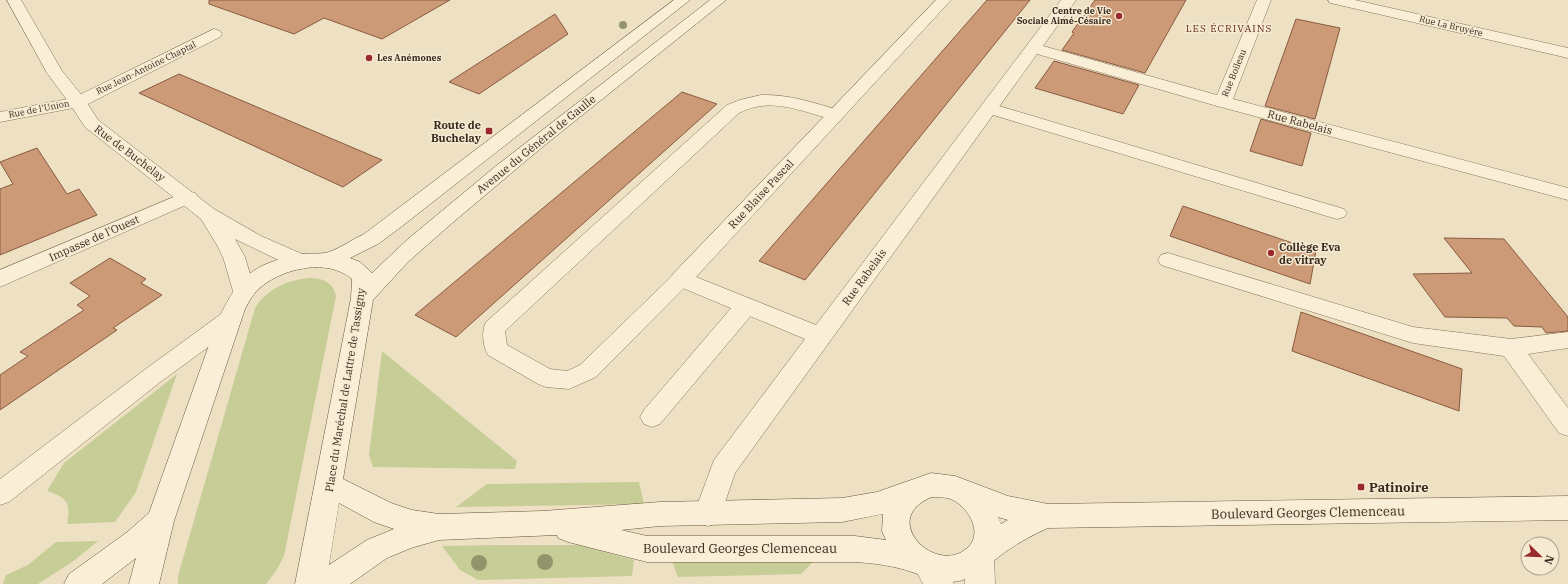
<svg xmlns="http://www.w3.org/2000/svg" width="1568" height="584" font-family="'IBM Plex Serif',serif">
<rect width="100%" height="100%" fill="#eee1c3"/>
<!-- green -->
<g fill="#c7cd97">
<path d="M309,278C322,278 333,282 336,296L284,556L276,571L266,584H178V576L255,308C267,289 287,280 309,278Z"/>
<path d="M382,351L517,461L515,469L373,467L369,455Z"/>
<path d="M177,374L136,492L115,522L67,524C71,503 67,497 47,491L64,463Z"/>
<path d="M639,482L644,504L456,507L487,484Z"/>
<path d="M98,541L75,560L38,584H3L6,575L28,565L56,542Z"/>
<path d="M497,545H580L634,560L632,576L478,580L460,570L442,546Z"/>
<path d="M815,560L801,574L678,577L672,561Z"/>
</g>
<!-- building -->
<g fill="#cd9a78" stroke="#885b3f">
<path d="M209,0H450L382,39L324,18L294,34L209,4Z"/>
<path d="M987,0H1030L805,280L759,261Z"/>
<path d="M1095,0H1186L1145,73L1062,50L1074,33L1072,32Z"/>
<path d="M555,14L568,34L479,94L449,82Z"/>
<path d="M1296,19L1340,28L1315,119L1265,106Z"/>
<path d="M1054,61L1139,85L1123,114L1035,88Z"/>
<path d="M179,74L382,160L343,187L139,93Z"/>
<path d="M682,92L717,104L456,337L415,315Z"/>
<path d="M1261,119L1311,133L1302,166L1250,151Z"/>
<path d="M37,148L67,194L79,189L97,215L0,255V189L13,184L0,162Z"/>
<path d="M1183,206L1316,251L1310,284L1170,236Z"/>
<path d="M1444,238L1504,239L1568,317V331L1546,333L1542,327L1514,326L1507,318L1445,317L1413,274L1472,273Z"/>
<path d="M110,258L146,279L141,283L162,295L113,328L117,330L0,410V375L28,356L20,352L84,310L77,305L90,296L70,283Z"/>
<path d="M1301,312L1462,369L1459,411L1292,351Z"/>
</g>
<g fill="none" stroke-linecap="round" stroke-linejoin="round">
<defs>
<g id="service">
<path d="M761,95C789,94 815,103 841,111L843,115L841,119L835,120C802,112 772,96 739,113L505,331L507,345L550,369L567,371L580,365L674,274L681,272L688,274L691,279L688,284L596,377L569,389L546,387L538,384L488,355C483,346 481,332 486,322L727,105L740,100Z"/>
<path d="M989,103L1344,209L1347,213L1344,217L1337,219L1330,217L983,112L981,108L983,104Z"/>
<path d="M1168,253L1413,327L1511,339L1568,332V348L1528,354L1568,408V436L1559,433L1504,356L1413,343L1161,265L1158,260L1161,255Z"/>
<path d="M746,298L754,300L757,306L754,312L660,424L652,427L644,424L640,417L644,410L738,300Z"/>
<path d="M229,312L237,314L240,320L237,326L159,383L9,502L0,505V479L143,371L221,314Z"/>
</g>
<g id="minor">
<path d="M936,0H951L696,277L816,325L1061,0H1076L1043,46L1217,95L1257,0H1271L1233,99L1568,188V200L1217,106L1037,54L735,473L718,523L708,526L698,523L694,514L714,460L805,339L673,284L670,279L673,274Z"/>
<path d="M1328,0H1355L1568,48V58L1335,4L1330,3Z"/>
<path d="M214,29L220,31L222,34L220,37L84,106L0,122V112L73,98Z"/>
<path d="M188,191L195,193L198,197L195,201L0,287V270Z"/>
<path d="M980,542L990,546L994,555L995,584H965L966,555L970,546Z"/>
<path d="M927,552L937,556L949,574L954,584H923L913,565L917,556Z"/>
</g>
<path id="tertiary" d="M7,0H21L62,71L84,98L98,120L214,209L261,236L309,257L312,262L309,267L301,269L293,267L235,239L245,257L255,291L252,297L244,299L236,297L233,291L223,257L217,245L201,219L85,127L70,104L47,73Z"/>
<path id="secondary" d="M674,0H690L401,227L378,244L350,258L360,262L372,273L408,239L496,166L710,0H726L540,149L451,224L408,262L373,300L343,479L391,503L412,510L439,514L543,511L660,502L842,498L877,492L931,473L955,476L1008,496L1048,504L1568,496V520L1048,528C1034,534 1020,542 1008,550C989,563 973,583 947,582C934,582 924,576 912,572C895,566 873,563 855,562H647L568,542L558,538L557,535L439,540L411,548L387,558L350,584H295L351,298L352,279C328,258 285,268 262,286C254,292 249,301 245,309L174,521L159,584H129L136,558L102,584H64L69,574L126,533L149,513L218,320C239,275 254,263 303,254C310,253 318,254 325,253C336,251 353,239 364,234ZM932,497C938,497 947,497 953,500C970,509 984,535 966,549C934,575 878,518 932,497ZM339,503L374,522L394,529L367,540L329,565ZM883,514L882,531L886,540L855,536H647L621,530L660,526L842,522ZM998,517L1008,520L1001,524Z"/>
</defs>
<!-- service casing -->
<use href="#service" stroke="#897259" stroke-width="1"/>
<!-- minor casing -->
<use href="#minor" stroke="#897259" stroke-width="1"/>
<!-- tertiary casing -->
<use href="#tertiary" stroke="#897259" stroke-width="1"/>
<!-- secondary casing -->
<use href="#secondary" stroke="#6a533d" stroke-width="1"/>
<!-- service -->
<use href="#service" fill="#f9eed6" fill-rule="evenodd"/>
<!-- minor -->
<use href="#minor" fill="#f9eed6" fill-rule="evenodd"/>
<!-- tertiary -->
<use href="#tertiary" fill="#f9eed6" fill-rule="evenodd"/>
<!-- secondary -->
<use href="#secondary" fill="#f9eed6" fill-rule="evenodd"/>
</g>
<!-- trees -->
<g fill="#94946c">
<circle cx="623" cy="25" r="4"/>
<circle cx="545" cy="562" r="8"/>
<circle cx="479" cy="563" r="8"/>
</g>
<!-- markers -->
<g fill="#98292c" stroke="#f6ebd2" stroke-width="1.5">
<circle cx="1119" cy="16" r="4"/>
<circle cx="369" cy="58" r="4"/>
<rect x="485" y="127" width="8" height="8" rx="2"/>
<circle cx="1271" cy="253" r="4"/>
<rect x="1357" y="483" width="8" height="8" rx="2"/>
</g>
<g text-anchor="middle" stroke-width="3" stroke-linejoin="round" paint-order="stroke">
<!-- far-poi labels -->
<g font-size="9" font-weight="bold" fill="#382a1e" stroke="#f6ebd2" text-anchor="end">
<text x="1111" y="14">Centre de Vie<tspan x="1111" dy="10">Sociale Aimé-Césaire</tspan></text>
<text x="377" y="61" text-anchor="start">Les Anémones</text>
</g>
<!-- far-street labels -->
<g font-size="9" fill="#382a1e" stroke="#f6ebd2">
<text transform="translate(1451 26) rotate(13)" y="3">Rue La Bruyère</text>
<text transform="translate(146 68) rotate(-26)" y="3">Rue Jean-Antoine Chaptal</text>
<text transform="translate(1234 73) rotate(-68)" y="3">Rue Boileau</text>
<text transform="translate(39 109) rotate(-11)" y="3">Rue de l'Union</text>
</g>
<!-- far-neighbourhood labels -->
<g font-size="10" letter-spacing="1" fill="#652b1d" stroke="#f6ebd2">
<text x="1229" y="32">LES ÉCRIVAINS</text>
</g>
<!-- street labels -->
<g font-size="11" fill="#382a1e" stroke="#f6ebd2">
<text transform="translate(1300 122) rotate(15)" y="4">Rue Rabelais</text>
<text transform="translate(536 144) rotate(-39)" y="4">Avenue du Général de Gaulle</text>
<text transform="translate(130 153) rotate(37)" y="4">Rue de Buchelay</text>
<text transform="translate(761 194) rotate(-47)" y="4">Rue Blaise Pascal</text>
<text transform="translate(94 238) rotate(-24)" y="4">Impasse de l'Ouest</text>
<text transform="translate(864 277) rotate(-54)" y="4">Rue Rabelais</text>
<text transform="translate(345 390) rotate(-81)" y="4">Place du Maréchal de Lattre de Tassigny</text>
</g>
<!-- poi labels -->
<g font-size="11" font-weight="bold" fill="#382a1e" stroke="#f6ebd2" text-anchor="end">
<text x="481" y="129">Route de<tspan x="481" dy="13">Buchelay</tspan></text>
<text x="1279" y="251" text-anchor="start">Collège Eva<tspan x="1279" dy="13">de vitray</tspan></text>
</g>
<!-- near-poi labels -->
<g font-size="13" font-weight="bold" fill="#382a1e" stroke="#f6ebd2" text-anchor="start">
<text x="1369" y="492">Patinoire</text>
</g>
<!-- near-street labels -->
<g font-size="13" fill="#382a1e" stroke="#f6ebd2">
<text transform="translate(1308 512) rotate(-1)" y="5">Boulevard Georges Clemenceau</text>
<text x="740" y="553">Boulevard Georges Clemenceau</text>
</g>
</g>
<!-- north arrow -->
<g transform="translate(1540 556) rotate(113)"><circle r="19" fill="#f6ebd2" stroke="#aa9e8a"/>
<path d="M0-3L7 15L0 10L-7 15Z" fill="#98292c"/>
<text y="-6" font-size="11" font-weight="bold" text-anchor="middle" fill="#382a1e">N</text>
</g>
</svg>
